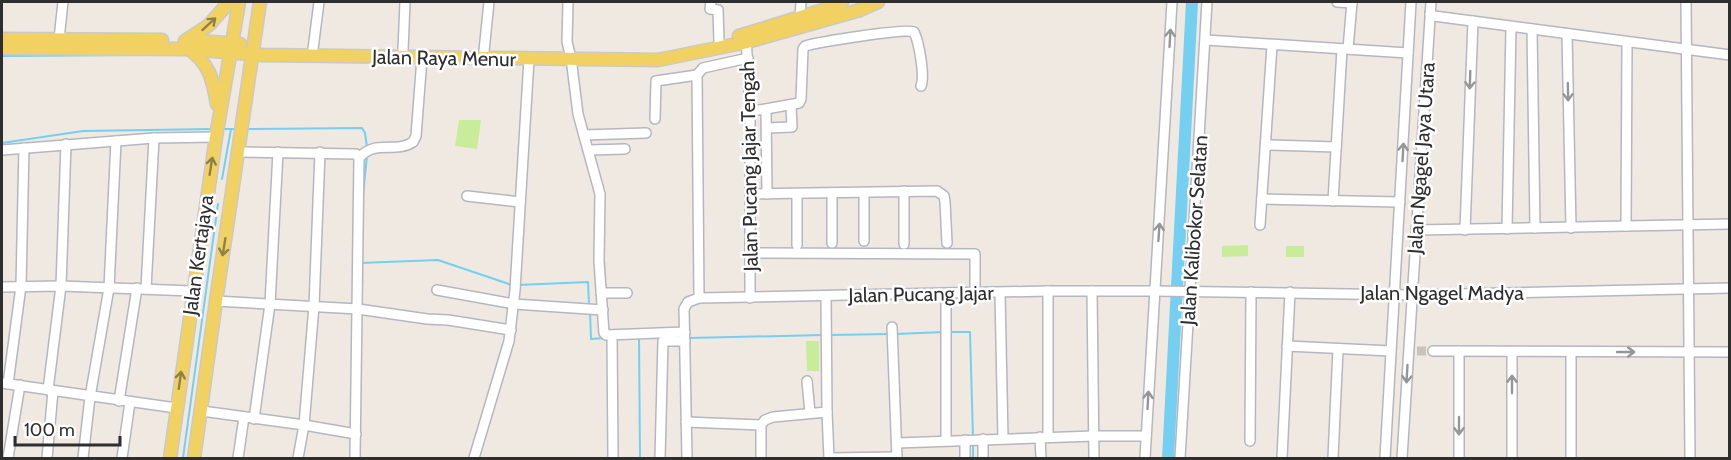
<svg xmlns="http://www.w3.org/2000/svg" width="1731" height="460" font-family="Cabin,sans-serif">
<rect width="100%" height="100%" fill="#efe9e1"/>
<!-- pitch -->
<g fill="#c9ec9a">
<path d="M459,120H481L477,149L455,146Z"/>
<path d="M1248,245V256L1222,257V246Z"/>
<rect x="1286" y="246" width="18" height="11"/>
<path d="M806,341H819V371H807Z"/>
</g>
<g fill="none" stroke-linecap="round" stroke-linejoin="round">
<!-- stream -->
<g stroke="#75cff0" stroke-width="2">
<path d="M2,56L140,55"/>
<path d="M223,129H238"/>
<path d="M247,129L362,128L365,133L367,147"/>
<path d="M2,143L83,131L214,129"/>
<path d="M222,179L231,129"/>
<path d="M363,195L367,156"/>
<path d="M360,263L438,260L512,285"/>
<path d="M518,285L588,282L589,305"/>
<path d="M590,311L591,339L605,338"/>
<path d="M950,332H970L973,438"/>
<path d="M896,334L944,332"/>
<path d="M830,335L890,334"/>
<path d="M639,336L640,458"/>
<path d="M689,338L824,335"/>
<path d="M973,443V458"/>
<path d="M183,458L218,204"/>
</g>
<!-- river -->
<path stroke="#75cff0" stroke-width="12" d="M1168,458L1192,2"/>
<!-- minor-tunnel -->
<path stroke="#c8c4bd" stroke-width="9" stroke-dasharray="9 4.5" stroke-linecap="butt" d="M1417,351H1433"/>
<defs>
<g id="minor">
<path d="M568,2L567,42L571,58L578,114L600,194L599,261L604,333L606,335L685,332"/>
<path d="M711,2L710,9L718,10L719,41"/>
<path d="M1337,2L1352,3"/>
<path d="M1686,2L1690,458"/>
<path d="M1430,14L1434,16L1730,55"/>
<path d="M800,18L801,2"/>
<path d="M1532,29L1535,228"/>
<path d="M1567,34L1571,228"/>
<path d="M746,36L750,111V298"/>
<path d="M59,39L63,2"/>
<path d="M1206,40L1408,53"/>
<path d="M313,49L319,2"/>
<path d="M1348,49L1352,2"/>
<path d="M403,50L405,2"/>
<path d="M484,51L489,2"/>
<path d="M766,109L799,103L801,99L803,49L805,46C819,42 905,28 914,32C919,42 925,76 921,86"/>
<path d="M750,111L766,109L767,194"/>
<path d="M655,119L656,81L697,75"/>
<path d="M767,128L792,127L791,106"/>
<path d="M584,135L646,133"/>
<path d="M1266,145L1336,147"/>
<path d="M2,150L154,138L216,137"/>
<path d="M589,150L625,149"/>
<path d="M238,152L356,154L359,158L355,458"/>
<path d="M359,158C375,139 395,154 413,142L416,136L422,58"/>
<path d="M904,191V244"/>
<path d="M832,193V243"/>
<path d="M864,193V241"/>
<path d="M750,194L937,191L944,196L945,202L947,243"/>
<path d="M797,194V245"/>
<path d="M467,196L520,202"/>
<path d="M1262,199L1400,202"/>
<path d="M1333,201L1342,49"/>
<path d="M1260,225L1272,45"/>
<path d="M1626,226L1627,42"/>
<path d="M1507,229L1511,27"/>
<path d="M1416,230L1730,224"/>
<path d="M1465,230L1473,21"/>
<path d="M751,253L975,254V293"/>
<path d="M2,287L61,286L192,291"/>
<path d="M146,289L154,138"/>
<path d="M437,290L514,304L603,310"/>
<path d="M1092,291L1094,458"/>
<path d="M601,293H627"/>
<path d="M1000,293L1003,439"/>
<path d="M826,296L827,412L829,458"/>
<path d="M699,298L697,75L703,68L748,58"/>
<path d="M216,301L358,309L427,319L448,320L511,330"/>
<path d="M892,327L897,458"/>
<path d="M612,335L613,458"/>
<path d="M1287,346L1391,351"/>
<path d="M1433,351L1730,352"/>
<path d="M1459,351V458"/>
<path d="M1571,352V458"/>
<path d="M807,381L810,413"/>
<path d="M2,383L176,408"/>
<path d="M8,384L21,286L24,148"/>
<path d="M48,390L61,286L66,144"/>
<path d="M119,401L137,288"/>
<path d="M202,411L304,425L356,434"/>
<path d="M254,419L270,304L278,152"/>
<path d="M686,422L761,425"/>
<path d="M1040,437L1041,458"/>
<path d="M1048,437V291"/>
<path d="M983,439V458"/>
<path d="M946,440V294"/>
<path d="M965,440V458"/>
<path d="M1250,441L1251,292"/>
<path d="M897,443L1094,436H1146"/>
<path d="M8,458L20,385"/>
<path d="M47,458L53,391"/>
<path d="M83,458L90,397L109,288L116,141"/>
<path d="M122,458L130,402"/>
<path d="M238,458L244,417"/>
<path d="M298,458L304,425L314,306L320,152"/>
<path d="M474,458L509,341L515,290L529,59"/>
<path d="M660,458L663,341H685"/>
<path d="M687,458L684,309L688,302L699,298L1048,291H1155L1412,295L1730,288"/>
<path d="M761,458V425L765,420L773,417L827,412"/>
<path d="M829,458L897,457"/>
<path d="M1145,458L1172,2"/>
<path d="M1180,458L1207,2"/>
<path d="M1282,458L1290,292"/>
<path d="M1333,458L1338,349"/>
<path d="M1385,458L1411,2"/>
<path d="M1402,458L1431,2"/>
<path d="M1512,458V352"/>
</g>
<g id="major">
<path d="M739,36L830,8L842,2"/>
<path d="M2,39L162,40"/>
<path d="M185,41L209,25L229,2"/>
<path d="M198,41L240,44"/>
<path d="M2,48L189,49L263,55L658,60L747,42L860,10L878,2"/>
<path d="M189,49C210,64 213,81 217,104"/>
<path d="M170,458L216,137L239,2"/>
<path d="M194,458L216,301L260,2"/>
</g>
</defs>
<!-- minor casing -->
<use href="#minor" stroke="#b4b7c1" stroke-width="12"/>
<!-- major casing -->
<use href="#major" stroke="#c9c9c9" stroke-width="15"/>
<!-- minor -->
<use href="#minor" stroke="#fff" stroke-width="9"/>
<!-- major -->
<use href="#major" stroke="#f2d163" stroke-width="12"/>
</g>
<!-- one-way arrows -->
<defs><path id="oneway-shaft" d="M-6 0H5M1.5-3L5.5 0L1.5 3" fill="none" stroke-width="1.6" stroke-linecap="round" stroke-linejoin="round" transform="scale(1.5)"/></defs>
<g stroke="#908048">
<use href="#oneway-shaft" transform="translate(209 24) rotate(-42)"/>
<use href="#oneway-shaft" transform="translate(211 166) rotate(-81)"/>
<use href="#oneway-shaft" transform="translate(224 247) rotate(99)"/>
<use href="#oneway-shaft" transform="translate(180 380) rotate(-82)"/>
</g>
<g stroke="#969696">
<use href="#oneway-shaft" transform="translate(1170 38) rotate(-87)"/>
<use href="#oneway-shaft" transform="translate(1470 80) rotate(92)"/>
<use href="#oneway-shaft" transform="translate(1568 92) rotate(89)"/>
<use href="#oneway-shaft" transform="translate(1403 152) rotate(-87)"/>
<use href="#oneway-shaft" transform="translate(1159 232) rotate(-86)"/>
<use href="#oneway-shaft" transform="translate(1626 352)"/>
<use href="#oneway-shaft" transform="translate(1407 374) rotate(93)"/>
<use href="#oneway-shaft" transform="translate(1512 384) rotate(-90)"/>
<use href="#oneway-shaft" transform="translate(1148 400) rotate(-87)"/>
<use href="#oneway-shaft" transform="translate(1459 426) rotate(90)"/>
</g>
<g text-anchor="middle" stroke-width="5" stroke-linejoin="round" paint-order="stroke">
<!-- street labels -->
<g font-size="20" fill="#2e2e2e" stroke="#fff">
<text transform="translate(444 58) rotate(1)" y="7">Jalan Raya Menur</text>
<text transform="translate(1421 158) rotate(-86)" y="7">Jalan Ngagel Jaya Utara</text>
<text transform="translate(749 166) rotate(-91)" y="7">Jalan Pucang Jajar Tengah</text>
<text transform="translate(1194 230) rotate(-86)" y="7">Jalan Kalibokor Selatan</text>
<text transform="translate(198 255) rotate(-82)" y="7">Jalan Kertajaya</text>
<text x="1442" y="300">Jalan Ngagel Madya</text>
<text transform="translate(921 294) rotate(-1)" y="7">Jalan Pucang Jajar</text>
</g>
</g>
<!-- border -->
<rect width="1731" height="460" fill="none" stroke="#2e2e2e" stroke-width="6"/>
<!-- scale -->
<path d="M15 436v9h105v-9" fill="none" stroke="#2e2e2e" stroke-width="3"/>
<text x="24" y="436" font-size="18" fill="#2e2e2e" stroke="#ffffff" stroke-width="4.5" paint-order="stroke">100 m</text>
</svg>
